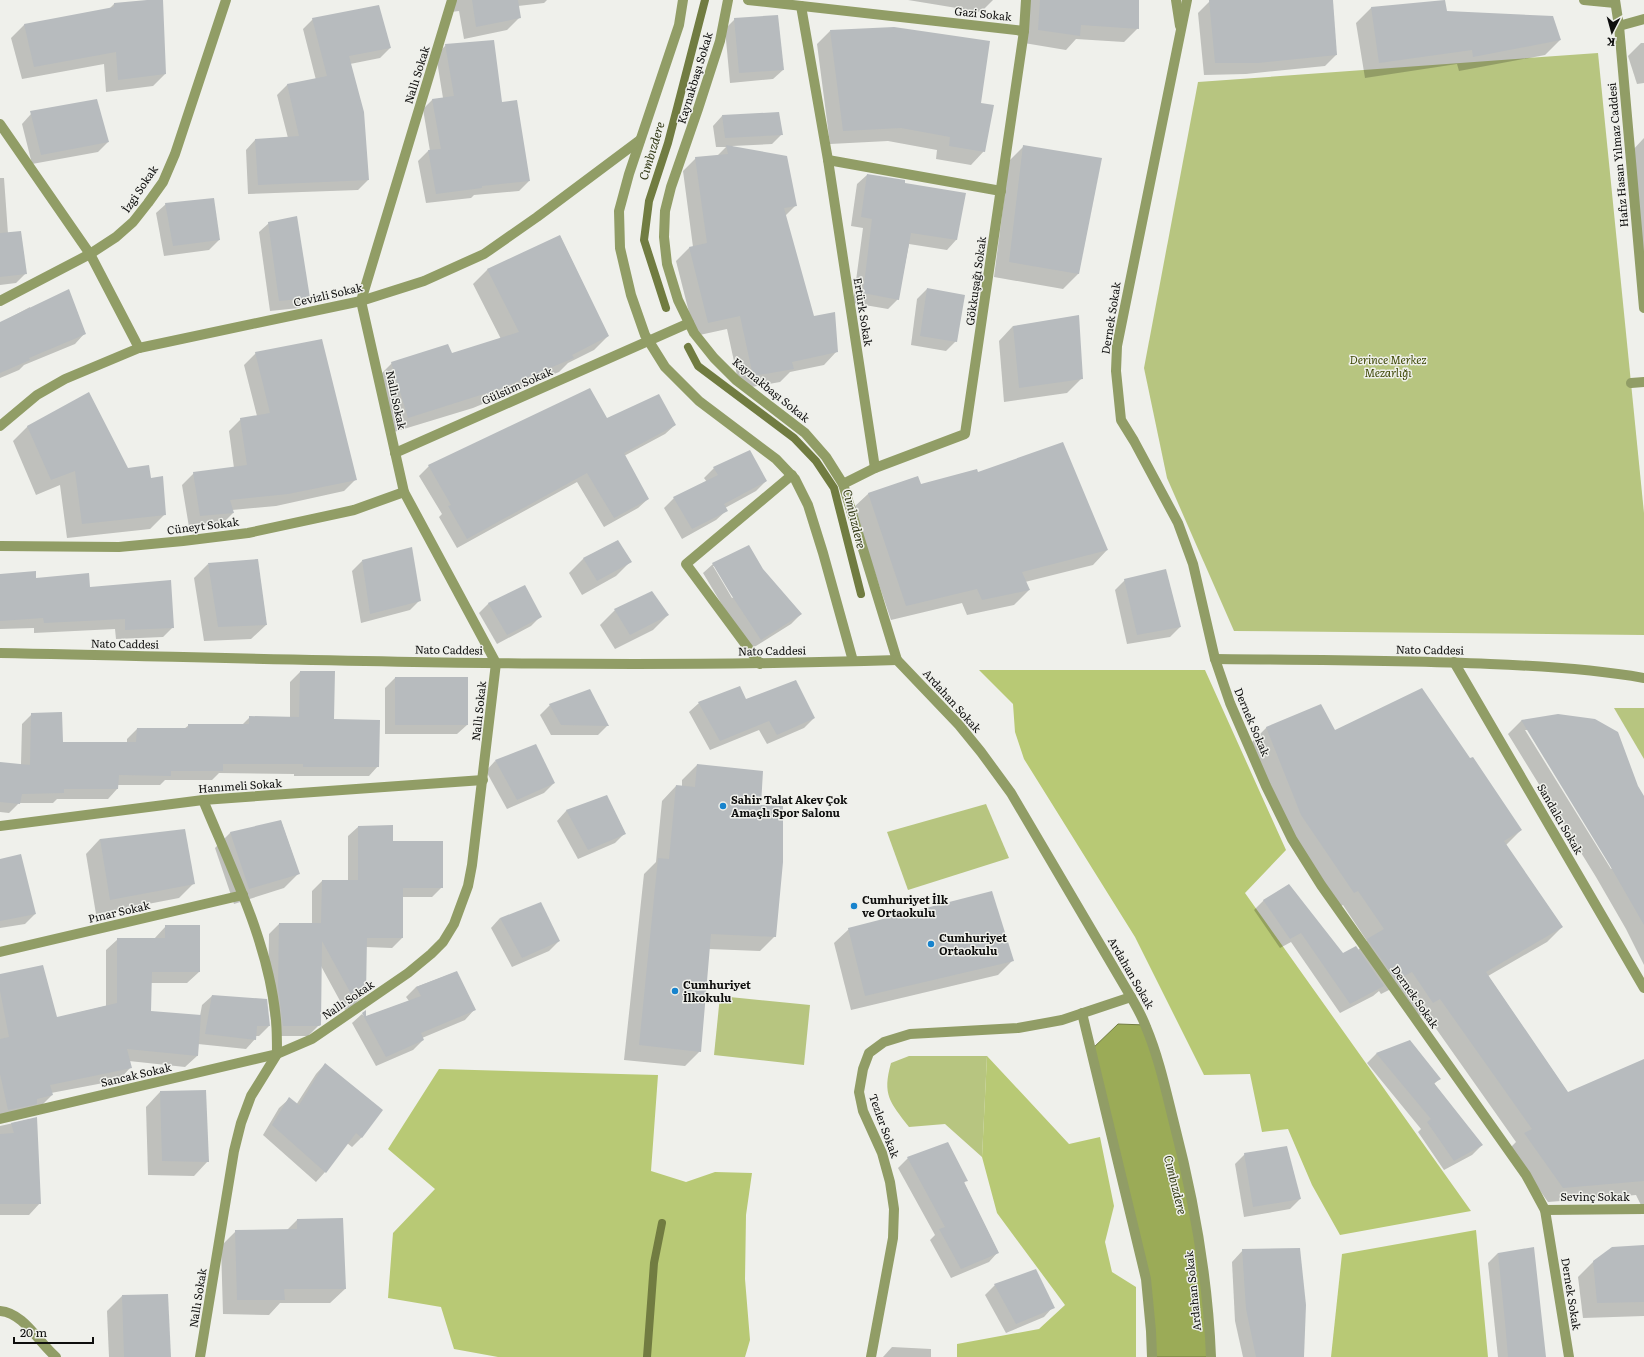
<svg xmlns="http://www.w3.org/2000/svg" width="1644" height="1357" font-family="Literata,serif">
<rect width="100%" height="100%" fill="#eff0eb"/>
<!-- green -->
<g fill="#b7c580">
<path d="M1598,53L1644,513V635L1234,631L1167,478L1144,368L1198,82Z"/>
<path d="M1614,708H1644V759Z"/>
<path d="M986,804L1009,858L908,890L887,832Z"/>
<path d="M720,996L810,1005L804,1065L714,1055Z"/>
<path d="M909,1056H987L982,1157L945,1124L909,1127C890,1102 882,1095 891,1063Z"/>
</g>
<!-- forest -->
<g fill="#b8c975">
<path d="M979,670H1205L1286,850L1245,893L1471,1211L1340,1235L1312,1185L1288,1129L1262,1132L1250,1074L1204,1075L1135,937L1024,759L1015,732L1013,704Z"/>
<path d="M987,1056L1069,1144L1100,1137L1114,1206L1105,1242L1112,1272L1136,1287V1357H957V1344L1039,1329L1065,1305L997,1213L982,1157Z"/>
<path d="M439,1069L658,1075L651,1171L686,1182L715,1172L752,1173L746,1215L745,1279L750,1340L745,1357H498L454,1349L441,1307L388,1298L393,1233L435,1189L388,1149Z"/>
<path d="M1476,1230L1488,1357H1331L1342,1254Z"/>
</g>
<!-- water -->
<path fill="#9bab57" stroke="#717c41" d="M1118,1024L1146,1025L1187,1172L1211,1357H1151L1146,1278L1091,1050Z"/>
<!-- shadow -->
<g fill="#0003" fill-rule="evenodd">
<path d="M162,0L165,74L153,86L106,92L104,64L22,79L11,38L24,25L109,9L114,4Z"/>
<path d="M449,0H547L544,3L518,6L520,17L507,30L464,39L459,11L451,12Z"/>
<path d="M908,0H993L981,12Z"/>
<path d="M1027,0H1138V28L1124,42L1076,39L1066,50L1024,43Z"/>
<path d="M1234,0H1332L1336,55L1325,66L1246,74L1204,75L1198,13L1210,1Z"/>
<path d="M1444,2L1446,12L1560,40L1545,55L1459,71L1457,64L1365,78L1356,23L1371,8Z"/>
<path d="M313,19L390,48L380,58L350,64L363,112L368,180L358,190L248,194L246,150L255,140L288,138L277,95L287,85L316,80L303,29Z"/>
<path d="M735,19L783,70L773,79L730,83L725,29Z"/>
<path d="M830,31L980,103L984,151L971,165L936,159L937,150L888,141L830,144L817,44Z"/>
<path d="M1641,43H1644V83L1637,84L1628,56Z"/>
<path d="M446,45L501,103L529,181L519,191L474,195L471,198L426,203L418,161L428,151H430L423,109L432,100L443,98L436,55Z"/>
<path d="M31,114L108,142L98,152L32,164L22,124Z"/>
<path d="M722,116L782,134L772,144L732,146L796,205L785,216L813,317L837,351L824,365L790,372L780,382L740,389L727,329L695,336L676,261L689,248L693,247L683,171L696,158L717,156L726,147H716L713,126Z"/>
<path d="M1644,138V282L1631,152Z"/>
<path d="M1024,146L1101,159L1078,274L1063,289L994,277L1009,161Z"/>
<path d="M867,175L904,181L903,184L965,194L956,240L947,250L909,244L898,299L888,309L853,303L863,228L851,226L857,184Z"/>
<path d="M0,178H4L8,234L26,273L16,283L0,285Z"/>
<path d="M166,204L219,240L209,250L164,256L156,213Z"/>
<path d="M269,223L309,298L299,308L270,311L259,232Z"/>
<path d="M560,236L608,336L594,350L568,363L559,372L473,408L394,432L378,377L392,363L451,354L501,339L473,284L487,270Z"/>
<path d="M927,289L956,341L946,351L911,345L917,299Z"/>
<path d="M30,307V310L84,334L75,344L24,365L19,370L0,378V323Z"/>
<path d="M1013,326L1082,378L1067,393L1004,402L999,341Z"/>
<path d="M256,353L356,479L344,491L276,506L232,510L233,513L221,525L189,527L182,485L194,473L234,468L229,431L241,419L257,416L244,365Z"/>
<path d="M607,420L675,425L665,434L624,456L648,499L638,508L604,527L577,482L457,548L439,517L442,514L419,476L429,466Z"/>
<path d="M28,426L150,479L165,514L150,529L67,538L60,485L36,495L13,441Z"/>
<path d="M714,468L766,481L756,491L725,508L726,511L716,520L682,539L664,508L674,498L707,482L704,478Z"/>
<path d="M978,473L1107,550L1093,565L1025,582L1029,590L1014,605L967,615L962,603L891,620L853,508L868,494L917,477L920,485Z"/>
<path d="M617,541L631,561L616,576L582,595L569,573L583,559Z"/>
<path d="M362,561L420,600L410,610L361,623L352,571Z"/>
<path d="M208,564L266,625L251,639L204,641L194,578Z"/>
<path d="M713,564L762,570L801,614L791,624L751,649L721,603L703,573ZM713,566H715L734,597L732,598Z"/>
<path d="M0,575L35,579L89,588L173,627L163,637L116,639L115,629L34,633V628L0,629Z"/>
<path d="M1125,580L1180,627L1170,637L1127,644L1115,590Z"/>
<path d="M489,603L541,616L531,626L497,644L479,613Z"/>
<path d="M615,610L668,615L653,630L615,649L600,625Z"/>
<path d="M300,672L333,720L378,766L369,776H294V774L219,773L212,780H165L160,785H117V789L108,799H57L53,803H19L9,813L0,812V763L21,765L22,724L32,714L62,743H127V739L137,729H184L189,725H242L250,717L290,718V682Z"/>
<path d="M395,678L467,725L457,734H385V688Z"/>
<path d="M745,700L814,718L804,728L767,744L759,730L710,750L689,712L699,703Z"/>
<path d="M550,705L608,725L598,735H551L540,715Z"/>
<path d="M1558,715L1644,806V965L1626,929L1596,877L1508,734L1521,721ZM1525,730H1528L1613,868L1611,869Z"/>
<path d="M1267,727L1335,731L1470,759L1521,830L1506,845L1562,927L1547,942L1488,976L1568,1093L1644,1060V1204L1641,1205L1636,1195L1548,1202L1510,1148L1516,1142L1425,1013L1418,1017L1397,986L1381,994L1379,991L1373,996L1340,1013L1291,942L1280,948L1254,910L1264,900L1343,954L1358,950L1367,941L1343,905L1339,907L1286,830L1252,742Z"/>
<path d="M495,761L554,783L544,793L507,809L486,771Z"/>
<path d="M697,765L762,772L760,806L775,936L760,951L709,949L700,1051L685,1066L624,1060L644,874L656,862L662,801L676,786H682V780Z"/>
<path d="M606,796L625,833L615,843L578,859L557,821L566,811Z"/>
<path d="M281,821L299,873L284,888L234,904L215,848L230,833Z"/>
<path d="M358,827L392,842L442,887L432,897H402V938L392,948L366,947L365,994L355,1004L345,1010L321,966L320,1024L308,1036H273L268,998L269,934L279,924H312V891L322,881H348V836Z"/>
<path d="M100,839L194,883L179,898L96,914L86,854Z"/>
<path d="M0,860L35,914L25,924L0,928Z"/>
<path d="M500,918L559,941L549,951L512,967L491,928Z"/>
<path d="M166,926L199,972L187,983H151L150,1012L200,1016L202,1005L212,996L269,1026L259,1036H256L255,1039L246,1049L198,1044L197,1056L185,1067L129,1061L130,1068L119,1080L51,1093L52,1095L40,1107L0,1121V975L56,1018L106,1006V950L118,939H154Z"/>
<path d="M849,929L1013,960L998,975L851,1010L834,943Z"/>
<path d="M456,972L474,1010L465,1020L422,1038L423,1040L413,1050L376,1066L352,1023L362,1014L365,1017L409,1001L406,997L416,987Z"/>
<path d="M1410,1042L1439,1079L1434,1084L1482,1145L1472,1155L1444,1170L1418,1132L1421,1129L1367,1063L1376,1054Z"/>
<path d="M325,1064L381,1110L361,1138L352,1147L347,1143L325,1172L316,1182L263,1135L279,1108L289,1099L296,1105L316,1074Z"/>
<path d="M160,1092L208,1161L194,1176L148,1175L146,1107Z"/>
<path d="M36,1118L40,1203L29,1215H0V1126Z"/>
<path d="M1245,1154L1300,1199L1290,1209L1244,1217L1235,1164Z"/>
<path d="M908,1158L966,1180L964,1183L998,1252L989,1262L951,1278L930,1240L935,1235L898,1168Z"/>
<path d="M297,1220L345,1289L330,1303H280L269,1315L223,1314L221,1246L236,1231L287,1230Z"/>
<path d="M1644,1245V1316L1583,1318L1578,1277L1593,1262Z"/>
<path d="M1243,1250L1303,1357H1243L1235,1321L1232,1262Z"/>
<path d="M1498,1253L1545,1357H1498L1488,1263Z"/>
<path d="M995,1285L1053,1307L1044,1317L1006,1333L985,1295Z"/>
<path d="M122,1296L170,1357H109L107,1311Z"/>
<path d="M892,1347L931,1349V1357H883Z"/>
</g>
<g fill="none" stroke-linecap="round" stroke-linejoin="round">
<!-- stream -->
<g stroke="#717c41" stroke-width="8">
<path d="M666,308L644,240L649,201L668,143L705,0"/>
<path d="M688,347L698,366L794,438L816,461L834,488L861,594"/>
<path d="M647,1357L654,1263L662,1223"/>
</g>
</g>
<!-- building -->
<g fill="#b7bbbe">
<path d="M147,0H163L166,74L118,80L116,52L34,67L24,24L114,7V3Z"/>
<path d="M472,0H518L521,18L476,27Z"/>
<path d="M1040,0H1139V29L1081,25L1080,36L1038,30Z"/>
<path d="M1209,0H1333L1337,55L1258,63H1215Z"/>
<path d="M1445,0L1447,11L1553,16L1561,40L1473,57L1472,50L1379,63L1371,7Z"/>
<path d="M379,5L391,48L349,56L364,112L369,180L258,185L255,139L299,136L287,84L327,76L312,18Z"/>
<path d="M778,15L784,70L739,73L734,18Z"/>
<path d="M894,27L990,41L981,103L994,105L985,152L949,146L950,137L901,128L843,131L830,30Z"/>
<path d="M494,40L502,102L517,100L530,181L482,186V188L436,194L428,150L441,149L432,99L454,96L445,44Z"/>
<path d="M97,99L109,142L41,155L30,111Z"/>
<path d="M779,112L783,135L725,138L722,115Z"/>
<path d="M726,145L787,156L797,206L784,208L814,316L835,312L838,352L792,362L794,369L753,376L740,316L708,323L689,247L707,243L695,157L728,154Z"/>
<path d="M1023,145L1102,158L1079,274L1009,262Z"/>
<path d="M867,174L905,180V183L966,193L957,240L911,233L899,300L863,293L872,219L861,217Z"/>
<path d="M214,198L220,240L173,246L165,203Z"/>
<path d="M297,216L310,298L279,301L268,222Z"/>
<path d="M21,231L27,274L0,277V233Z"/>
<path d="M560,235L609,336L572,355L574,358L487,394V393L408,418L391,362L448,344L452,353L519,332L487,269Z"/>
<path d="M927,288L965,295L957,342L920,336Z"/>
<path d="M69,289L86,334L29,358L30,360L0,373V322Z"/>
<path d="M1079,315L1083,379L1019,388L1013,326Z"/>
<path d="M322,339L357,480L288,494L230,500L234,513L200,516L193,472L247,465L240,418L270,413L255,352Z"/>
<path d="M590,388L607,418L659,394L676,425L624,453L649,499L614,518L587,473L467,539L448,506L451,505L428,465Z"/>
<path d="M89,392L128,468L149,465L151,478L163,476L166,515L82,524L75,471L51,480L27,426Z"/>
<path d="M1063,442L1108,550L1022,572L1030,590L982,600L977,589L906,606L868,493L918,476L921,484L977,469L978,472Z"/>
<path d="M750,450L767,481L724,504L728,511L692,529L673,497L718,475L713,467Z"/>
<path d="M618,540L632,562L597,581L583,558Z"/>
<path d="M749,545L763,569L802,614L761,640L730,593L712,563Z"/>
<path d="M412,547L421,601L370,614L362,560Z"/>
<path d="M258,559L267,625L218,627L208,563Z"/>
<path d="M1166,569L1181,627L1137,635L1124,579Z"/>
<path d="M36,571V578L89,573L90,587L171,580L174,628L125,630V619L44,623L43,618L0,621V574Z"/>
<path d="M525,585L542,617L507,635L488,603Z"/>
<path d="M652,591L669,615L630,635L614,609Z"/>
<path d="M300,671H335L334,719L380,720L379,767H303V764H223V771H171V776L119,775L118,789H64V793L22,794L20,804L0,802V762L30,765L31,713L62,712L63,742H136L137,728H188V724H249V716L299,717Z"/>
<rect x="395" y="677" width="73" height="48"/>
<path d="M796,680L815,718L777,735L769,721L720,741L698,702L740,686L746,699Z"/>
<path d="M1422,688L1470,758L1473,757L1522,830L1504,841L1563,927L1486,972L1568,1092L1644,1059V1181L1563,1188L1524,1133L1532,1129L1440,999L1433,1003L1412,972L1396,980L1367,939L1384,929L1358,891L1354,893L1301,815L1266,727L1321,704L1335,730Z"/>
<path d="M590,689L609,726L561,725L549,704Z"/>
<path d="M1558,714L1595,719L1618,732L1638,786L1644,796V925L1609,864L1521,720Z"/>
<path d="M536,744L555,783L517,800L495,760Z"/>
<path d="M697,764L763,771L761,805L783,806V862L776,937L711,934L701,1052L639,1045L658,858L669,859L676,785L695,787Z"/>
<path d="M607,795L626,834L588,850L566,810Z"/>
<path d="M281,820L300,874L249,889L230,832Z"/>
<path d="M393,825V841H443V888H403V938H367L366,994L355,1001L322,941L321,1025L319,1026H283L278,987L279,923H321L322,880H358V826Z"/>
<path d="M185,829L195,884L110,900L100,839Z"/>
<path d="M21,854L36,914L0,921V859Z"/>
<path d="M1289,884L1343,953L1356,946L1384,986L1350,1004L1301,933L1290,939L1263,900Z"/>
<path d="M992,891L1014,961L865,996L848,928Z"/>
<path d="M541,902L560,941L522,958L500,918Z"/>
<path d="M165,925H200V972H152L151,1011L201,1015L198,1056L127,1049L132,1068L50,1085L53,1095L37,1099V1104L8,1110L0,1074V1039L9,1037L0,991V974L43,965L57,1017L117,1003V938H165Z"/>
<path d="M457,971L476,1010L421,1033L424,1040L386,1057L362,1013L366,1010V1016L421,996L416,987Z"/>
<path d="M212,995L267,999L270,1026H257L256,1040L205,1034Z"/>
<path d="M1410,1040L1441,1079L1434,1083L1483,1145L1454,1161L1427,1122L1431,1119L1376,1053Z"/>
<path d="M325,1063L383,1110L362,1138L356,1133L326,1173L272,1125L289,1097L299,1105Z"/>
<path d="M206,1090L209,1162L162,1161L160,1091Z"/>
<path d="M37,1117L41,1204H0V1134L14,1133L11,1123Z"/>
<path d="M948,1142L968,1181L964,1182L999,1253L961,1269L939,1229L945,1227L907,1157Z"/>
<path d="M1287,1146L1301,1199L1253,1207L1244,1153Z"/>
<path d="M343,1218L346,1289H284L285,1300H237L235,1230L297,1229V1219Z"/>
<path d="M1644,1245V1302L1597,1303L1593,1261L1612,1247Z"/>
<path d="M1534,1247L1546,1357H1508L1505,1322L1498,1253Z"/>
<path d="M1300,1248L1306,1305L1304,1357H1256L1246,1309L1242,1249Z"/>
<path d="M1036,1269L1055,1308L1016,1324L994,1284Z"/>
<path d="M168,1294L171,1357H124L122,1295Z"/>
</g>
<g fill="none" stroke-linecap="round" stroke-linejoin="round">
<!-- minor -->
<g stroke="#919d66" stroke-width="10">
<path d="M683,0L679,25L629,174L619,211L620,248L631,295L645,335L665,367L699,401L776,459L795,479L808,505L823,553L853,661"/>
<path d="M728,0L720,41L698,109L671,187L665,211L664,237L667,264L678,300L694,333L714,358L736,380L805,433L826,457L843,484L897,660L959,725L981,752L1011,793L1131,997C1136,1006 1142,1016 1146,1027C1159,1058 1166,1091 1174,1123C1194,1200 1208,1278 1211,1357"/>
<path d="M748,0L1024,31"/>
<path d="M1176,0L1180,26"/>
<path d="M1187,0L1117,346L1116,371L1121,420L1134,441L1178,523L1193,564L1215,659L1230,703L1266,786L1292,839L1321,885L1526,1175L1545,1210L1569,1357"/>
<path d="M1584,0L1615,3"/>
<path d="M1615,0L1619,26L1644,308"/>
<path d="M801,6L828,160L875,468"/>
<path d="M1619,26L1644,19"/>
<path d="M0,124L90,254L139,348"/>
<path d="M828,160L1001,191"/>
<path d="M0,301L90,254L116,237L133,222L148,203L163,182L175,154L226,0"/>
<path d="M1631,383L1644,382"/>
<path d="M0,426L37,395L65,379L139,348L361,301L424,281L484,254L537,217L640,140"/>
<path d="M395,453L689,323"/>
<path d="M843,484L875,468L965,434L1024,31L1026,0"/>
<path d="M0,546L119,547L183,541L248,533L354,510L404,492"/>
<path d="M0,653C299,659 598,670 897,660"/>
<path d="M1215,659C1307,660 1399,660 1490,664C1542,666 1593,669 1644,678"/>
<path d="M1454,662L1644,988"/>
<path d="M760,664L686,564L792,475"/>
<path d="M0,826L203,800L483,780"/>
<path d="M0,952L243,895"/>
<path d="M1082,1013L1146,1279L1151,1331L1152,1357"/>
<path d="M0,1119L277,1054C277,1043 277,1031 276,1020C269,944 232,870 203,800"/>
<path d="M1545,1210L1644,1209"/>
<path d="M0,1311C24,1313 38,1342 56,1357"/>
<path d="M200,1357L234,1151L241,1123L251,1096L277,1054L312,1039L408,973L431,954L443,942L454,924L468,886L472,865L496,663L404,492L361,301L452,0"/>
<path d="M871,1357L893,1238L894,1209L890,1182L882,1153L863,1111L859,1092L863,1069L869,1053L884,1042L910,1034L1018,1028L1062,1020L1131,997"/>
</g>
</g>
<!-- markers -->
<g fill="#1783cd" stroke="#eff0eb" stroke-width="1.5">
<circle cx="723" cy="806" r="4"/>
<circle cx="854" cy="906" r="4"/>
<circle cx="931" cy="944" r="4"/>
<circle cx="675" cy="991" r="4"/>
</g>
<g text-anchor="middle" stroke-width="3" stroke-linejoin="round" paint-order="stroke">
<!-- street labels -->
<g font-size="11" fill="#0e0e0d" stroke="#eff0eb">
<text transform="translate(983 14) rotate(6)" y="4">Gazi Sokak</text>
<text transform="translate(417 75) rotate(-73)" y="4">Nallı Sokak</text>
<text transform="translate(695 78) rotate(-73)" y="4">Kaynakbaşı Sokak</text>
<text transform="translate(1618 155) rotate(-95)" y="4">Hafız Hasan Yılmaz Caddesi</text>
<text transform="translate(140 189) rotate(-56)" y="4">İzgi Sokak</text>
<text transform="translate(976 281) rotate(-82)" y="4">Gökkuşağı Sokak</text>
<text transform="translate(328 295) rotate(-13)" y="4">Cevizli Sokak</text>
<text transform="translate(863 312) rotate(81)" y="4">Ertürk Sokak</text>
<text transform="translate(1111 318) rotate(-81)" y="4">Dernek Sokak</text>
<text transform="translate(517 386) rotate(-24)" y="4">Gülsüm Sokak</text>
<text transform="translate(771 390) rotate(39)" y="4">Kaynakbaşı Sokak</text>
<text transform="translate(396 400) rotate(78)" y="4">Nallı Sokak</text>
<text transform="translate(203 526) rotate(-7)" y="4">Cüneyt Sokak</text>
<text transform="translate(125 644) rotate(1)" y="4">Nato Caddesi</text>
<text transform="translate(449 650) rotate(1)" y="4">Nato Caddesi</text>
<text transform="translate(1430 650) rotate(1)" y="4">Nato Caddesi</text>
<text transform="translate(772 651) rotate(-1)" y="4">Nato Caddesi</text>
<text transform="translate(952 701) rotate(48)" y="4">Ardahan Sokak</text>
<text transform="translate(479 711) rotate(-84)" y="4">Nallı Sokak</text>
<text transform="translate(1252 722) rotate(67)" y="4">Dernek Sokak</text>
<text transform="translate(240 786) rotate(-4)" y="4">Hanımeli Sokak</text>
<text transform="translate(1560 819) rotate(60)" y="4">Sandalcı Sokak</text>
<text transform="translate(119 912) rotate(-13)" y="4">Pınar Sokak</text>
<text transform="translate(1131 973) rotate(60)" y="4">Ardahan Sokak</text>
<text transform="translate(1415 997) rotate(55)" y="4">Dernek Sokak</text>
<text transform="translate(348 1000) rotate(-34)" y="4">Nallı Sokak</text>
<text transform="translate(136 1075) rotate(-13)" y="4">Sancak Sokak</text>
<text transform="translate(884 1126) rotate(70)" y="4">Tezler Sokak</text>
<text x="1595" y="1201">Sevinç Sokak</text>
<text transform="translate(1193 1291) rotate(-96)" y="4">Ardahan Sokak</text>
<text transform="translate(1571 1294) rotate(81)" y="4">Dernek Sokak</text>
<text transform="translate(198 1298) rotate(-81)" y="4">Nallı Sokak</text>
</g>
<!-- park labels -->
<g font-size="11" font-style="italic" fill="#3d4705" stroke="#eff0eb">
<text x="1388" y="364">Derince Merkez<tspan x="1388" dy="13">Mezarlığı</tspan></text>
</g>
<!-- poi labels -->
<g font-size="11" font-weight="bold" fill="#0e0e0d" stroke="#eff0eb" text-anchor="start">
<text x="731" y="804">Sahir Talat Akev Çok<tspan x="731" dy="13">Amaçlı Spor Salonu</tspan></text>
<text x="862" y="904">Cumhuriyet İlk<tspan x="862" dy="13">ve Ortaokulu</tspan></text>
<text x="939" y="942">Cumhuriyet<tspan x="939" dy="13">Ortaokulu</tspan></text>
<text x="683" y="989">Cumhuriyet<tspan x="683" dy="13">İlkokulu</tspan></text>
</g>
<!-- water labels -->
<g font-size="12" font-style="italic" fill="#333a16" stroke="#eff0eb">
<text transform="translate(652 151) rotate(-73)" y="4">Cımbızdere</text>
<text transform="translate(854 519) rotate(76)" y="4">Cımbızdere</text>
<text transform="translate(1175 1185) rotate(76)" y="4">Cımbızdere</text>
</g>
</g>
<!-- north arrow -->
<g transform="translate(1612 32) rotate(186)" stroke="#eff0eb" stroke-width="3" paint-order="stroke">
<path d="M0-3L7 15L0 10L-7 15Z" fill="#0e0e0d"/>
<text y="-6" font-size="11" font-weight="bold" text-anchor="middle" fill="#0e0e0d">K</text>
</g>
<!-- scale -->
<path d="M14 1337v6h79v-6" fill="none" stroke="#0e0e0d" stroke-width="2"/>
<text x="20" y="1337" font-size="12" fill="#0e0e0d" stroke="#eff0eb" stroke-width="3" paint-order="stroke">20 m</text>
</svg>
